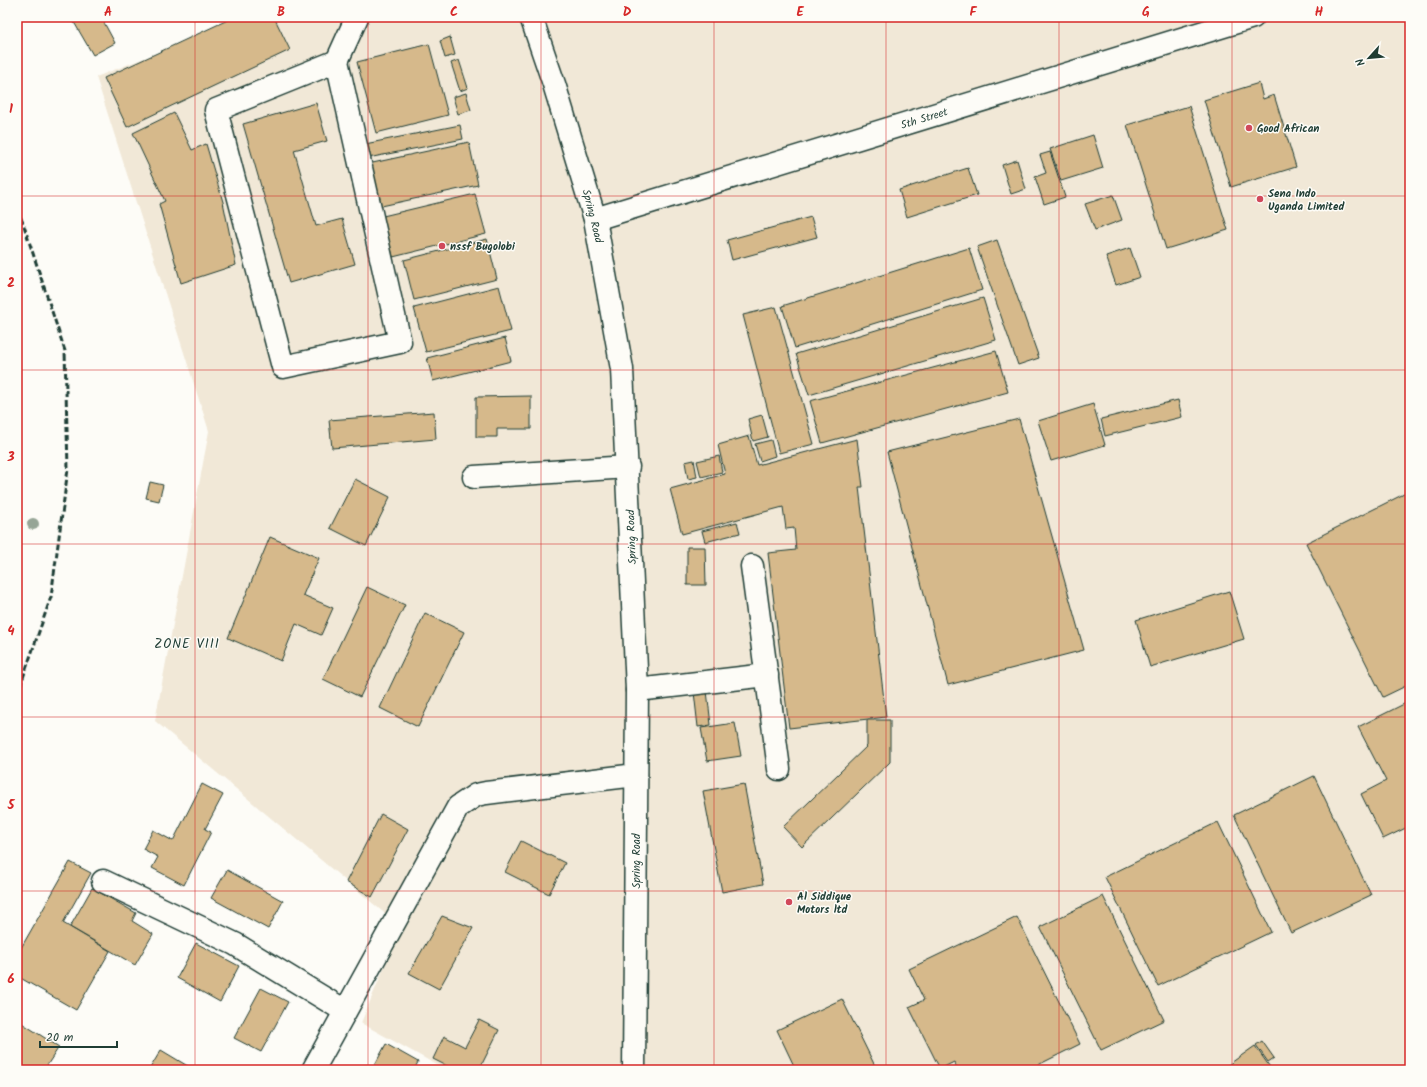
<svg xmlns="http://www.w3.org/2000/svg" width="1427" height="1087" font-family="Kalam,sans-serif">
<rect width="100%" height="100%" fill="#fdfcf7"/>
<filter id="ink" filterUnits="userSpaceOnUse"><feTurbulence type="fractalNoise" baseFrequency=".025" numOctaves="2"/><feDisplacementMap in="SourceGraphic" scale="8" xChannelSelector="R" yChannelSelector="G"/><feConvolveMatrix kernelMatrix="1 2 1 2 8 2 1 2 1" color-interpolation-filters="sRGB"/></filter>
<g filter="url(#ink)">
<!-- built -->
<path fill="#f1e8d7" d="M249,17H1410V1070H446L361,1023L401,927L155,721L209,431L96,77Z"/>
<!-- building -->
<g fill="#d6b98b" stroke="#1f3d34">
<path d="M71,17H101L115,43L93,55Z"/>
<path d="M234,17H274L290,50L127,127L104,78Z"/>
<path d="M450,37L455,55L445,58L440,41Z"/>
<path d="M429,44L448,115L376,133L357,62Z"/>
<path d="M459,60L468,88L460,91L451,63Z"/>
<path d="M1259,83L1263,99L1274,95L1296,167L1231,187L1204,100Z"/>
<path d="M466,93L471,110L458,114L453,97Z"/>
<path d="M316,103L327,141L294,150L316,226L342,219L355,264L289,283L243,124Z"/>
<path d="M1189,106L1228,230L1166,249L1127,125Z"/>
<path d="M174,113L192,150L206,144L223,202L236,265L181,283L159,204L165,201L133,133Z"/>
<path d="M460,125L463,139L368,158L365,144Z"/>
<path d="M1093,135L1103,168L1061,181L1050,149Z"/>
<path d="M469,142L478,185L377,207L368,164Z"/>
<path d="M1050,152L1065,197L1044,204L1035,177L1046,173L1040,155Z"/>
<path d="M1017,160L1026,189L1011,194L1002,165Z"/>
<path d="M968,168L977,195L907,217L899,190Z"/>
<path d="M475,194L486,234L393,257L383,216Z"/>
<path d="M1113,195L1122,220L1095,230L1085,204Z"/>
<path d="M811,217L817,237L732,260L727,240Z"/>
<path d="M487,239L497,279L414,300L404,260Z"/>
<path d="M997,240L1039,358L1018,365L977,247Z"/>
<path d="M969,248L982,290L795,348L782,306Z"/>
<path d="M1130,248L1140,277L1116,285L1106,256Z"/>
<path d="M499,286L511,331L426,352L414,308Z"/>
<path d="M983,298L996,340L809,395L796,354Z"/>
<path d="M776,307L814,444L779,453L743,315Z"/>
<path d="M505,338L511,361L433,381L427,358Z"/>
<path d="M996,351L1008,392L822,443L810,401Z"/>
<path d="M531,396V429H497V437H476V397Z"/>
<path d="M1178,400L1182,417L1105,436L1101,419Z"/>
<path d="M1093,404L1105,445L1051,461L1038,421Z"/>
<path d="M434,412L436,439L332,448L329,420Z"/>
<path d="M762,415L768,437L753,441L748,419Z"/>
<path d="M1019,419L1084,650L948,685L887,452Z"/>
<path d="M749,436L757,465L857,439L863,487H859L886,717L789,728L768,553L796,550L794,528L786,529L783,507L682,534L670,489L725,474L718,445Z"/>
<path d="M771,440L775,456L760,461L755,444Z"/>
<path d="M719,456L722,472L701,477L697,461Z"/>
<path d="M694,460L697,477L688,479L685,462Z"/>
<path d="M355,479L390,497L366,546L330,528Z"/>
<path d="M150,482L163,485L159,501L146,498Z"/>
<path d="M1410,491V684L1383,697L1306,543Z"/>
<path d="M737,522L740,533L705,542L702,531Z"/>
<path d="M270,537L319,558L303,595L333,608L321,635L296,624L281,661L228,638Z"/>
<path d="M687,547H705L706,585H687Z"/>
<path d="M367,587L405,605L360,697L323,679Z"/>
<path d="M1229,591L1244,639L1150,667L1136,620Z"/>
<path d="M425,613L464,632L418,727L380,708Z"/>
<path d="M707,691L711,725L698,727L694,692Z"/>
<path d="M1410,701V826L1383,839L1361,794L1386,781L1358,727Z"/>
<path d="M867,720H890V762L802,847L783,827L867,746Z"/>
<path d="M735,723L741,756L707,761L701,728Z"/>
<path d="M1314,776L1371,895L1291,933L1234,815Z"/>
<path d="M202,784L223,795L205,829L211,832L184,885L152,868L158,857L143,849L153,830L173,841Z"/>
<path d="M744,784L763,884L722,892L703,791Z"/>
<path d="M381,814L408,829L372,897L346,882Z"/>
<path d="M1218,822L1271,932L1158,986L1105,877Z"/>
<path d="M521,841L565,863L549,894L505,872Z"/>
<path d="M70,862L91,873L63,923L110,951L76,1010L17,976V955Z"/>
<path d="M227,870L283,901L268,929L211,898Z"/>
<path d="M92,888L136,913L132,921L153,934L135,965L70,927Z"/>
<path d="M1103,896L1164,1020L1101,1050L1040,927Z"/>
<path d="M442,916L473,928L439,989L409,973Z"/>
<path d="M1017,917L1080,1044L1028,1070H958L954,1062L940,1069L909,1007L924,1000L909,969Z"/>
<path d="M196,943L239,966L220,1002L177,978Z"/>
<path d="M261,988L288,1002L261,1052L234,1038Z"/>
<path d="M842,999L877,1070H796L777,1030Z"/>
<path d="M17,1020L59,1047L44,1070H22L17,1067Z"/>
<path d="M479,1020L499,1030L479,1070H455L433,1059L444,1036L465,1047Z"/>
<path d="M1262,1041L1274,1058L1268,1062L1256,1045Z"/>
<path d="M386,1044L418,1062L414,1070H372Z"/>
<path d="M1255,1046L1272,1070H1221Z"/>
<path d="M161,1050L191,1068L190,1070H149Z"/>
</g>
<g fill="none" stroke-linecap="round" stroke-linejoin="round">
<defs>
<g id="minor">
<path d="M337,61L216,110L283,367L400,342L337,61L357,17"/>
<path d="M595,219L1253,17"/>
<path d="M474,477L628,467"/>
<path d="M752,566L779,769"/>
<path d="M637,690L767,675"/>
<path d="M103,881L235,944L345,1011"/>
<path d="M313,1070L458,807L476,795L486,793L636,775"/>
</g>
<path id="major" d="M531,17L554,84L595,219L622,369L637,690L634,1070"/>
</defs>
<!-- minor casing -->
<use href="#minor" stroke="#1f3d34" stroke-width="25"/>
<!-- major casing -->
<use href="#major" stroke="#1f3d34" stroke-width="25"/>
<!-- minor -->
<use href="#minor" stroke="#fdfcf7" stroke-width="22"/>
<!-- major -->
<use href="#major" stroke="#fdfcf7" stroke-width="22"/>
<!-- rail -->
<path stroke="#1f3d34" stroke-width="3" stroke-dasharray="6 3" stroke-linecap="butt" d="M17,209L23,223L65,351L68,469L51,597L17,695"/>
</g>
<!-- trees -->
<circle fill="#96a596" cx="33" cy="524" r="6"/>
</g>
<!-- grid -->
<path fill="none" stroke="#d62828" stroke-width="1" stroke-opacity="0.55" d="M195,17V1070M368,17V1070M541,17V1070M714,17V1070M886,17V1070M1059,17V1070M1232,17V1070M17,196H1410M17,370H1410M17,544H1410M17,717H1410M17,891H1410"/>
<!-- markers -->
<g fill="#d1495b" stroke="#fdfcf7" stroke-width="1.5">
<circle cx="1249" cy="128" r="4"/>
<circle cx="1260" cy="199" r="4"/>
<circle cx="442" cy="246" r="4"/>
<circle cx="789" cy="902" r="4"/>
</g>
<g text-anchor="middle" stroke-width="3" stroke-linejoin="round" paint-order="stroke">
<!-- street labels -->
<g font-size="11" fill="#1f3d34" stroke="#fdfcf7">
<text transform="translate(924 118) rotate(-17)" y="4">5th Street</text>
<text transform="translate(593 216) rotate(76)" y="4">Spring Road</text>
<text transform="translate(631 537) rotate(-92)" y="4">Spring Road</text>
<text transform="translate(636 861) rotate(-90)" y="4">Spring Road</text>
</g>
<!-- poi labels -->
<g font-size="11" font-weight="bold" fill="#1f3d34" stroke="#fdfcf7" text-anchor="start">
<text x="1257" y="132">Good African</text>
<text x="1268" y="197">Sena Indo<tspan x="1268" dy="13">Uganda Limited</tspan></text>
<text x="450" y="250">nssf Bugolobi</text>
<text x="797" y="900">Al Siddique<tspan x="797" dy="13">Motors ltd</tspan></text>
</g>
<!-- quarter labels -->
<g font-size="13" letter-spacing="1" fill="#1f3d34" stroke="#fdfcf7">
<text x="187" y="648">ZONE VIII</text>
</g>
</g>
<!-- margin -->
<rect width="1427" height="1087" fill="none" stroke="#fdfcf7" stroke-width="44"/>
<!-- north arrow -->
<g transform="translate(1369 58) rotate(243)" stroke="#fdfcf7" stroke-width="3" paint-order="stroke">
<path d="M0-3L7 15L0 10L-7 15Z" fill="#1f3d34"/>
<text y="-6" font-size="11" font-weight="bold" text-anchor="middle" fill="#1f3d34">N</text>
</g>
<!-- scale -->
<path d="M40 1041v6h77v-6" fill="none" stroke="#1f3d34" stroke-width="2"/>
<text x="46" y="1041" font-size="12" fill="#1f3d34" stroke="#fdfcf7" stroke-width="3" paint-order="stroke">20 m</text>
<rect x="22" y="22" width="1383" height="1043" fill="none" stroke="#d62828" stroke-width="1.5"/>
<g font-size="13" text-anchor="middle" font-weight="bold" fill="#d62828">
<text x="108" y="16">A</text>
<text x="281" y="16">B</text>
<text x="454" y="16">C</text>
<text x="627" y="16">D</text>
<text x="800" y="16">E</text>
<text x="973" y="16">F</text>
<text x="1146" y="16">G</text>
<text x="1319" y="16">H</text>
<text x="11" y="113">1</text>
<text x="11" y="287">2</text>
<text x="11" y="461">3</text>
<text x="11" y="635">4</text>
<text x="11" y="809">5</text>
<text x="11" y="983">6</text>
</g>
</svg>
